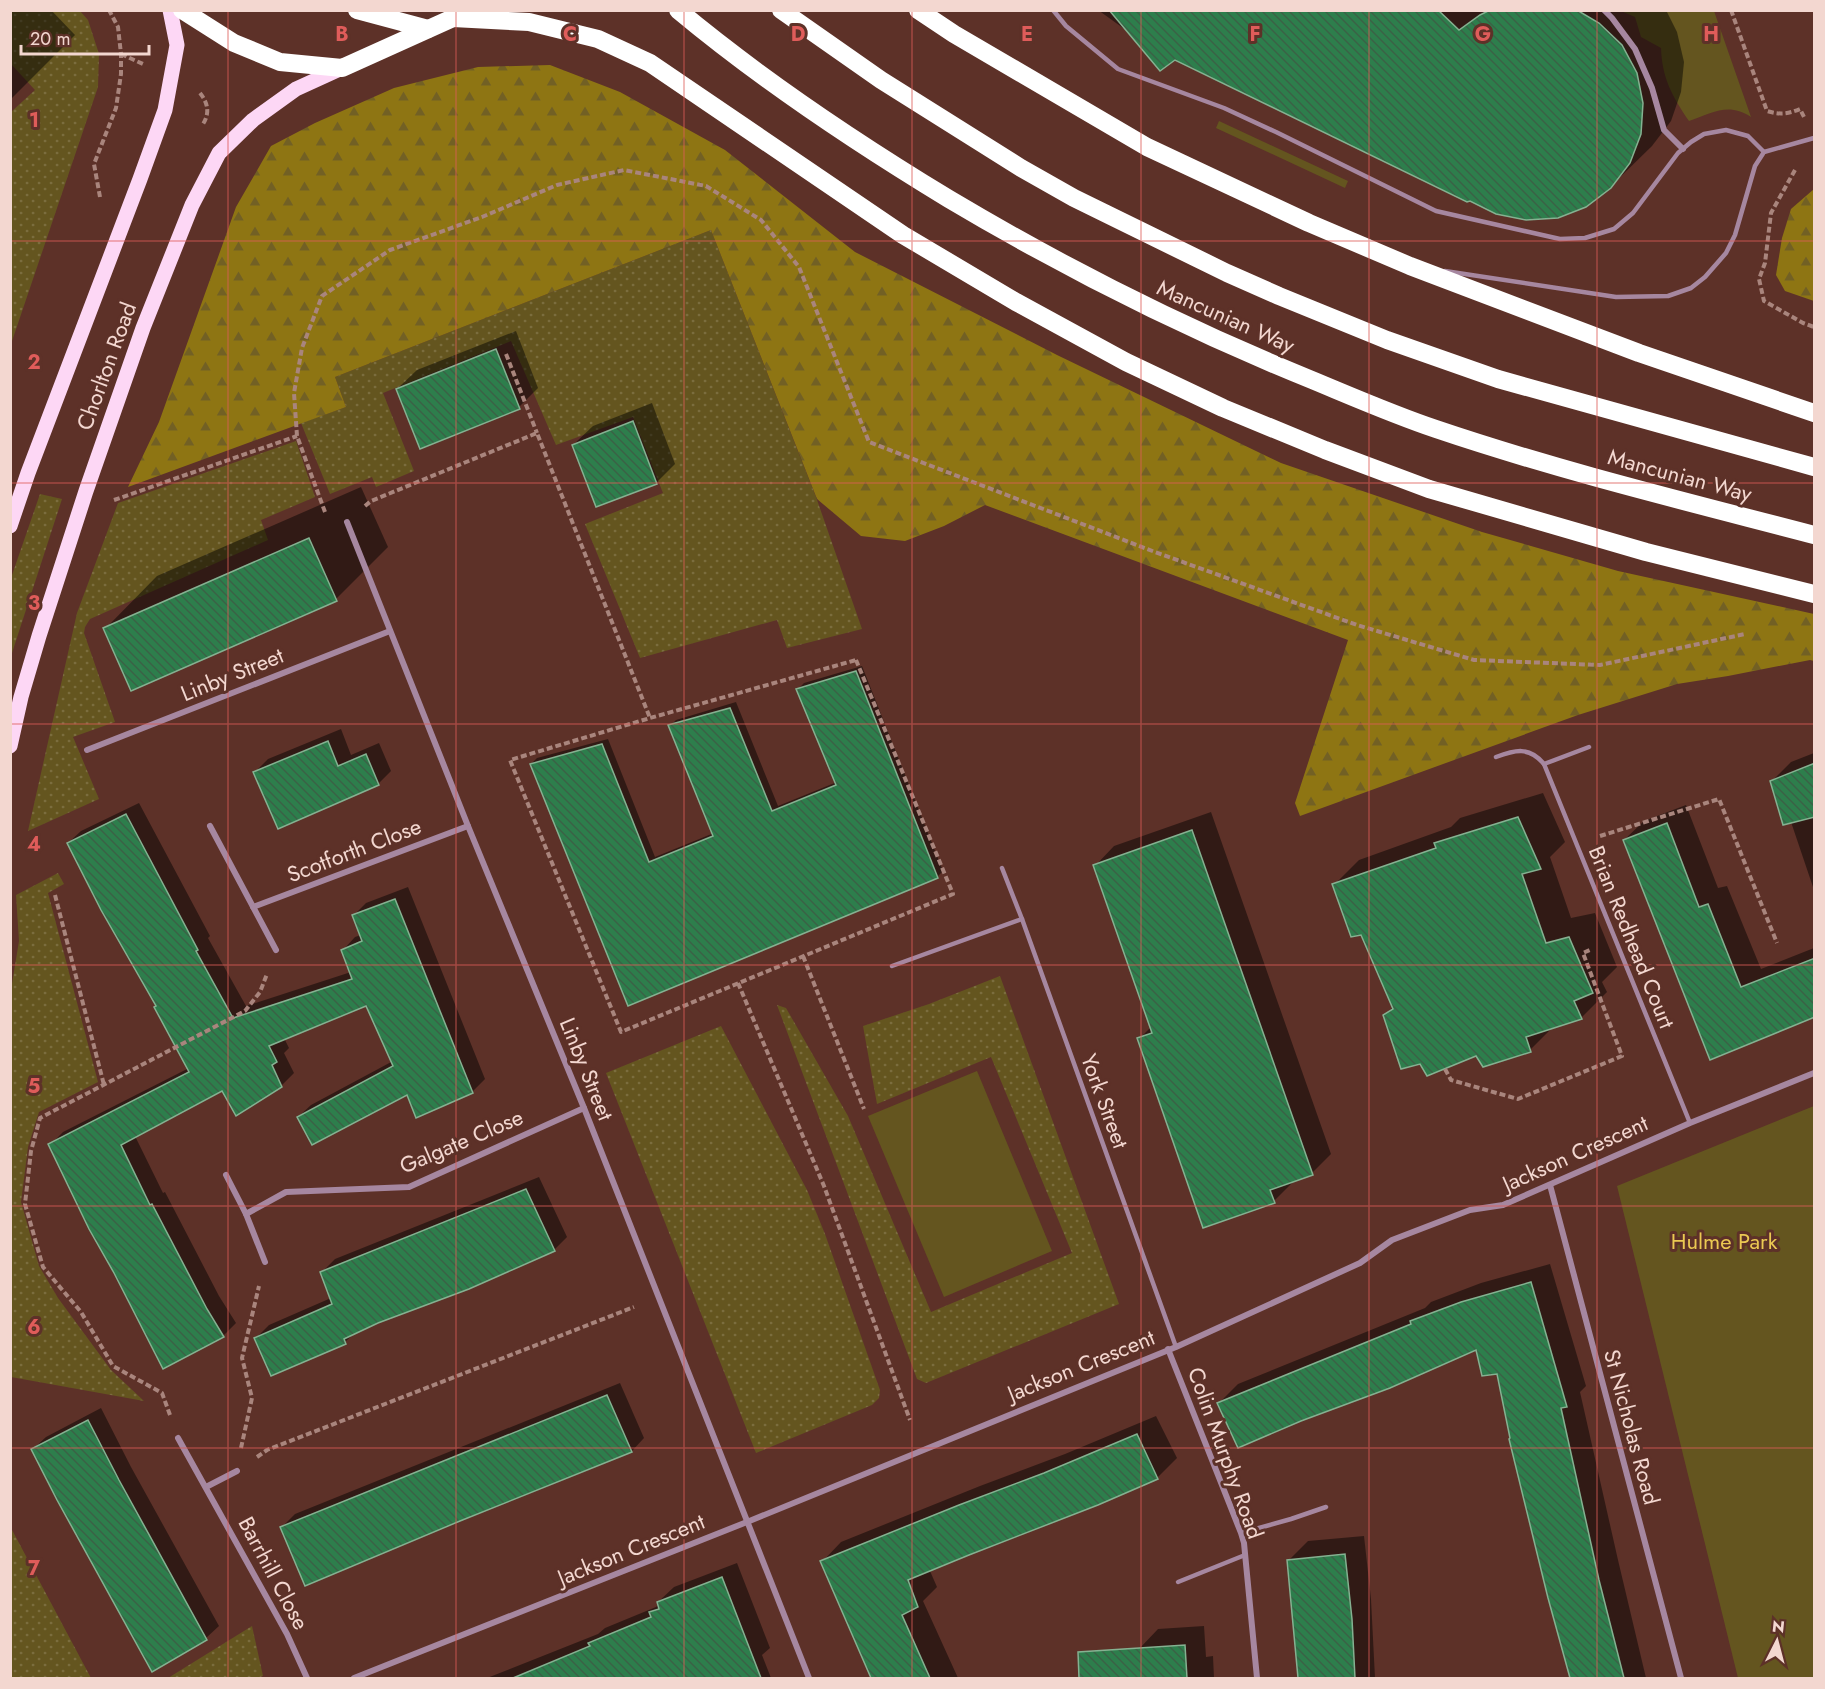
<svg xmlns="http://www.w3.org/2000/svg" width="1825" height="1689" font-family="Jost,sans-serif">
<defs>
<pattern id="grass-dots" width="8" height="8" patternUnits="userSpaceOnUse" patternTransform="scale(1.5)"><rect width="8" height="8" fill="#64551f"/><path d="M2 2h.1M6 6h.1" fill="none" stroke="#7b6d3e" stroke-width="1.8" stroke-linecap="round"/></pattern>
<pattern id="forest-firs" width="22" height="20" patternUnits="userSpaceOnUse" patternTransform="scale(1.5)"><rect width="22" height="20" fill="#8e7513"/><path d="M5 1l3.5 6h-7zM16 11l3.5 6h-7z" fill="#726024"/></pattern>
<pattern id="building-back-hatch" width="6" height="6" patternUnits="userSpaceOnUse" patternTransform="scale(1.5)"><rect width="6" height="6" fill="#2d7e4c"/><path d="M-1 5l2 2M0 0l6 6M5-1l2 2" fill="none" stroke="#3a6246"/></pattern>
</defs>
<rect width="100%" height="100%" fill="#5d3128"/>
<!-- grass -->
<g fill="url(#grass-dots)">
<path d="M11,10L80,11L88,20L99,54L98,87L11,344V112L35,90L11,64Z"/>
<path d="M711,230L816,497L862,629L787,648L777,620L640,658L585,524L663,493L633,417L556,445L511,341L383,393L414,471L376,487L372,477L330,494L301,423L346,407L335,377Z"/>
<path d="M296,441L315,497L261,520L268,540L90,619L85,627L84,633L115,722L73,737L99,799L28,831L77,613L118,503Z"/>
<path d="M40,494L62,499L11,656V578Z"/>
<path d="M58,873L64,884L48,893L98,1082L39,1112L28,1147L21,1202L39,1266L58,1298L111,1370L144,1401L11,1377L10,996L19,941L16,895Z"/>
<path d="M1000,976L1119,1304L926,1383L917,1379L777,1005L786,1008L848,1116L931,1312L1072,1253L991,1057L877,1104L863,1026L929,1004Z"/>
<path d="M721,1026L807,1190L825,1234L880,1390L879,1398L872,1405L756,1453L606,1073Z"/>
<path d="M11,1528L91,1678H11Z"/>
<path d="M252,1626L263,1676L257,1678H168Z"/>
</g>
<!-- forest -->
<g fill="url(#forest-firs)">
<path d="M550,65L620,92L725,150L855,252L1057,355L1281,463L1482,532L1618,571L1814,614V661L1810,660L1728,676L1677,684L1578,715L1300,816L1295,803L1348,640L985,505L944,526L905,541L861,536L817,499L711,230L335,377L346,407L128,487L159,422L236,207L271,146L315,123L394,88L478,67Z"/>
<path d="M1814,189V301L1785,291L1776,275L1782,238L1791,209Z"/>
</g>
<!-- green -->
<g fill="#64551f">
<path d="M1621,11H1714L1751,117C1728,102 1713,113 1689,121C1672,96 1662,78 1661,48L1641,37L1635,17Z"/>
<path d="M1219,121L1348,181L1345,188L1216,128Z"/>
<path d="M977,1071L1052,1251L944,1297L868,1116Z"/>
<path d="M1814,1106V1678H1738L1617,1186Z"/>
</g>
<!-- shadow -->
<g fill="#0007">
<path d="M10,10H51L75,35L10,100Z"/>
<path d="M1098,10H1666L1677,32L1684,62L1681,92L1671,121L1652,146L1610,187L1130,33Z"/>
<path d="M516,331L538,388L519,407L397,389L417,370Z"/>
<path d="M652,403L675,464L656,483L573,445L593,426Z"/>
<path d="M361,487L388,547L336,599L105,629L157,576Z"/>
<path d="M862,666L943,871L937,877L628,1004L531,764L537,758L608,739L655,857L714,833L670,726L676,720L736,702L778,806L837,782L798,689L804,683Z"/>
<path d="M341,729L351,755L379,743L391,771L378,784L255,772L268,759Z"/>
<path d="M1814,753V890L1791,822L1772,781L1791,762Z"/>
<path d="M1543,793L1565,842L1550,857L1571,918L1595,913L1617,967L1602,982L1607,992L1582,1017L1554,1026L1530,1050L1476,1054L1385,1015L1393,1007L1362,934L1334,885L1359,860L1451,827L1460,818Z"/>
<path d="M139,803L210,936L208,938L246,1006L351,972L343,950L355,937L361,935L354,915L366,903L408,887L485,1079L472,1092L407,1093L298,1117L311,1105L393,1061L366,1004L284,1038L289,1048L284,1053L294,1073L281,1086L223,1089L135,1136L163,1193L165,1192L219,1296L236,1323L223,1336L50,1145L63,1132L189,1068L157,1006L68,843L81,831Z"/>
<path d="M1686,805L1718,888L1727,886L1761,969L1814,948V1016L1711,1058L1624,840L1644,821Z"/>
<path d="M1211,812L1331,1154L1312,1173L1293,1180V1182L1274,1201L1139,1039L1152,1026L1095,866L1114,846Z"/>
<path d="M539,1177L567,1237L554,1250L357,1331L345,1342L272,1374L256,1338L269,1325L331,1298L322,1272L335,1259Z"/>
<path d="M1550,1264L1586,1386L1580,1392L1618,1560L1646,1678H1570L1549,1598L1498,1372L1477,1348L1219,1403L1238,1384L1425,1308L1431,1302L1481,1283Z"/>
<path d="M620,1383L644,1438L632,1451L282,1527L295,1514Z"/>
<path d="M101,1408L131,1467L219,1626L206,1638L33,1449L46,1437Z"/>
<path d="M1156,1416L1177,1458L1157,1478L1097,1504L969,1553L930,1571L937,1587L923,1601L958,1678H873L822,1562L841,1542L980,1486L1065,1454Z"/>
<path d="M1364,1536L1371,1599L1375,1678H1299L1289,1560L1308,1541Z"/>
<path d="M737,1563L770,1648L762,1655L771,1678H684L674,1656L615,1678H487L598,1634L605,1628L656,1607L659,1604L658,1602L674,1587Z"/>
<path d="M1204,1626L1206,1657L1213,1656L1214,1678H1140L1139,1649L1158,1629Z"/>
</g>
<!-- building -->
<g fill="url(#building-back-hatch)" stroke="#85b191" stroke-width="1.5">
<path d="M1109,10H1438L1459,30L1480,15L1490,10H1577L1599,23L1622,45L1637,73L1643,103L1641,134L1630,163L1611,188L1586,207L1558,218L1526,220L1496,214L1470,201L1467,202L1175,60L1160,71Z"/>
<path d="M496,349L520,409L420,449L396,389Z"/>
<path d="M633,421L657,484L596,507L572,445Z"/>
<path d="M309,538L337,601L131,691L103,628Z"/>
<path d="M856,671L938,878L628,1006L530,764L602,744L649,862L713,836L668,725L730,708L772,811L836,785L796,689Z"/>
<path d="M328,741L338,766L366,754L379,785L278,829L253,772Z"/>
<path d="M1815,763V817L1783,825L1770,781Z"/>
<path d="M126,814L198,950L196,951L233,1018L352,979L341,950L362,941L352,915L395,899L473,1093L416,1118L407,1095L312,1145L297,1117L393,1066L366,1006L269,1046L277,1062L272,1065L282,1087L236,1116L222,1091L121,1145L150,1205L152,1204L207,1309L224,1337L163,1369L114,1273L89,1229L48,1144L189,1072L154,1007L156,1006L101,910L67,843Z"/>
<path d="M1518,817L1541,869L1522,874L1546,943L1569,937L1593,993L1574,1001L1582,1019L1526,1037L1531,1052L1483,1067L1476,1056L1427,1076L1420,1064L1401,1069L1383,1015L1393,1009L1361,935L1351,937L1332,884L1436,848L1434,843Z"/>
<path d="M1667,823L1699,907L1708,904L1741,987L1815,958V1017L1710,1060L1623,840Z"/>
<path d="M1192,830L1313,1175L1270,1190L1275,1203L1203,1228L1137,1038L1152,1033L1093,865Z"/>
<path d="M526,1189L555,1251L469,1289L378,1323L344,1339L346,1344L271,1376L254,1338L332,1304L320,1272Z"/>
<path d="M1531,1282L1567,1407L1561,1408L1599,1580L1624,1678H1570L1548,1598L1509,1439L1510,1438L1497,1374L1482,1376L1476,1350L1390,1388L1301,1421L1238,1448L1217,1403L1411,1324L1410,1321L1461,1302Z"/>
<path d="M607,1395L632,1452L460,1521L305,1586L280,1527Z"/>
<path d="M88,1420L119,1480L207,1640L152,1672L57,1500L31,1449Z"/>
<path d="M1137,1434L1158,1479L1098,1505L969,1555L908,1580L918,1607L902,1615L930,1678H871L820,1561L959,1505L1044,1473Z"/>
<path d="M1345,1554L1352,1619L1355,1678H1298L1287,1560Z"/>
<path d="M722,1577L761,1678H513L590,1646L588,1643L651,1617L649,1612L659,1609L657,1602Z"/>
<path d="M1185,1645L1187,1678H1079L1078,1652Z"/>
</g>
<g fill="none" stroke-linecap="round" stroke-linejoin="round">
<!-- path -->
<g stroke="#a9857d" stroke-width="4" stroke-dasharray="6 3" stroke-linecap="butt">
<path d="M1731,10L1767,111C1780,115 1788,114 1800,109L1804,117"/>
<path d="M121,54L143,64"/>
<path d="M200,93C208,103 210,113 203,124"/>
<path d="M1795,170L1771,213L1765,263L1759,279L1764,301L1803,323L1814,327"/>
<path d="M100,197L94,164L116,108L121,74V54L118,27L109,10"/>
<path d="M506,354L537,433"/>
<path d="M114,500L297,436"/>
<path d="M365,506L371,501L537,433L650,718"/>
<path d="M325,512L297,436L294,393L302,348L322,296L390,250L482,217L557,185L624,170L706,186L761,220L799,267L869,442L1155,552L1357,625L1474,660L1600,665L1745,634"/>
<path d="M856,660L953,894L621,1032L510,760L650,718Z"/>
<path d="M1600,836L1719,799L1777,943"/>
<path d="M55,895L104,1085"/>
<path d="M803,956L864,1109"/>
<path d="M738,983L824,1186L910,1420"/>
<path d="M1445,1069L1451,1080L1518,1099L1622,1056L1583,953L1592,949"/>
<path d="M170,1415L162,1393L113,1366L81,1312L43,1267L25,1204L31,1151L40,1118L245,1011L260,992L267,974"/>
<path d="M241,1448L252,1398L242,1358L259,1286"/>
<path d="M257,1457L267,1450L634,1307"/>
</g>
<!-- lane -->
<g stroke="#a687a0" stroke-width="4.5">
<path d="M1053,10L1066,26L1118,69L1224,108L1276,132L1436,211L1560,239L1585,238L1614,229L1633,213L1678,153L1691,142L1704,134L1726,130L1748,136L1764,152"/>
<path d="M1445,271L1616,297L1668,296L1691,288L1705,277L1726,253L1735,235L1755,166L1764,152L1814,138"/>
<path d="M1496,757C1515,750 1529,746 1544,764L1589,747"/>
<path d="M1544,764L1690,1123"/>
<path d="M1002,868L1022,919L1176,1347"/>
<path d="M892,966L1022,919"/>
<path d="M1241,1533L1291,1519L1326,1507"/>
<path d="M1178,1582L1245,1555"/>
</g>
<!-- street -->
<g stroke="#a687a0" stroke-width="6">
<path d="M1604,10L1612,18L1635,49L1652,88L1664,130L1683,149"/>
<path d="M347,522L468,826L584,1108L809,1678"/>
<path d="M87,750L390,631"/>
<path d="M210,826L276,950"/>
<path d="M253,907L468,826"/>
<path d="M226,1175L246,1214L265,1262"/>
<path d="M1550,1185L1681,1678"/>
<path d="M246,1214L286,1192L409,1187L584,1108"/>
<path d="M1168,1349L1241,1533L1244,1543L1257,1678"/>
<path d="M178,1438L287,1634L307,1678"/>
<path d="M206,1487L237,1471"/>
<path d="M354,1678L747,1522L1176,1347L1360,1263L1392,1240L1470,1210L1503,1205L1690,1123L1814,1073"/>
</g>
<!-- primary -->
<g stroke="#fdd7f5" stroke-width="15">
<path d="M10,526L28,473L140,179L165,110L177,45L170,10"/>
<path d="M10,746L21,697L39,636L86,491L143,328L192,205L219,153L253,120L296,89L342,68"/>
</g>
<!-- highway -->
<g stroke="#fff" stroke-width="18">
<path d="M182,10L234,43L280,62L342,68L464,13"/>
<path d="M357,10L428,29"/>
<path d="M678,10C762,80 855,142 949,199C1065,268 1186,329 1312,380C1353,397 1394,415 1436,429C1560,471 1688,502 1814,535"/>
<path d="M781,10L881,80L1021,168L1074,198L1227,273L1279,296L1387,340L1498,379L1814,467"/>
<path d="M918,10L954,34L1147,147L1309,223L1410,266L1639,353L1814,413"/>
<path d="M453,18L529,22L598,39L650,63L903,235L1016,302L1126,362L1223,408L1325,450L1429,489L1646,552L1814,594"/>
</g>
</g>
<!-- grid -->
<path fill="none" stroke="#df5c5a" stroke-width="1.5" stroke-opacity="0.55" d="M228,10V1678M456,10V1678M684,10V1678M912,10V1678M1141,10V1678M1369,10V1678M1597,10V1678M10,241H1814M10,483H1814M10,724H1814M10,965H1814M10,1206H1814M10,1448H1814"/>
<g text-anchor="middle" stroke-width="6" stroke-linejoin="round" paint-order="stroke">
<!-- street labels -->
<g font-size="22" fill="#f3d7d0" stroke="#5d3128">
<text transform="translate(1226 316) rotate(24)" y="8">Mancunian Way</text>
<text transform="translate(106 366) rotate(-70)" y="8">Chorlton Road</text>
<text transform="translate(1680 475) rotate(15)" y="8">Mancunian Way</text>
<text transform="translate(232 674) rotate(-22)" y="8">Linby Street</text>
<text transform="translate(354 850) rotate(-21)" y="8">Scotforth Close</text>
<text transform="translate(1632 937) rotate(68)" y="8">Brian Redhead Court</text>
<text transform="translate(587 1069) rotate(68)" y="8">Linby Street</text>
<text transform="translate(1105 1101) rotate(70)" y="8">York Street</text>
<text transform="translate(461 1141) rotate(-23)" y="8">Galgate Close</text>
<text transform="translate(1575 1153) rotate(-24)" y="8">Jackson Crescent</text>
<text transform="translate(1081 1365) rotate(-22)" y="8">Jackson Crescent</text>
<text transform="translate(1632 1427) rotate(75)" y="8">St Nicholas Road</text>
<text transform="translate(1226 1453) rotate(70)" y="8">Colin Murphy Road</text>
<text transform="translate(631 1549) rotate(-22)" y="8">Jackson Crescent</text>
<text transform="translate(274 1573) rotate(62)" y="8">Barrhill Close</text>
</g>
<!-- park labels -->
<g font-size="22" fill="#ebc952" stroke="#5d3128">
<text x="1724" y="1249">Hulme Park</text>
</g>
</g>
<g font-size="20" text-anchor="middle" font-weight="bold" fill="#df5c5a" stroke="#5d3128" stroke-width="6" stroke-linejoin="round" paint-order="stroke">
<text x="342" y="41">B</text>
<text x="570" y="41">C</text>
<text x="798" y="41">D</text>
<text x="1027" y="41">E</text>
<text x="1255" y="41">F</text>
<text x="1483" y="41">G</text>
<text x="1711" y="41">H</text>
<text x="34" y="127">1</text>
<text x="34" y="369">2</text>
<text x="34" y="610">3</text>
<text x="34" y="851">4</text>
<text x="34" y="1093">5</text>
<text x="34" y="1334">6</text>
<text x="34" y="1575">7</text>
</g>
<!-- border -->
<rect width="1825" height="1689" fill="none" stroke="#f3d7d0" stroke-width="24"/>
<!-- north arrow -->
<g transform="translate(1777 1641) rotate(6)" stroke="#5d3128" stroke-width="4.5" paint-order="stroke">
<path d="M0-4.5L10 22L0 15L-10 22Z" fill="#f3d7d0"/>
<text y="-9" font-size="16" font-weight="bold" text-anchor="middle" fill="#f3d7d0">N</text>
</g>
<!-- scale -->
<path d="M21 45v9h128v-9" fill="none" stroke="#f3d7d0" stroke-width="3"/>
<text x="30" y="45" font-size="18" fill="#f3d7d0" stroke="#5d3128" stroke-width="4.5" paint-order="stroke">20 m</text>
</svg>
